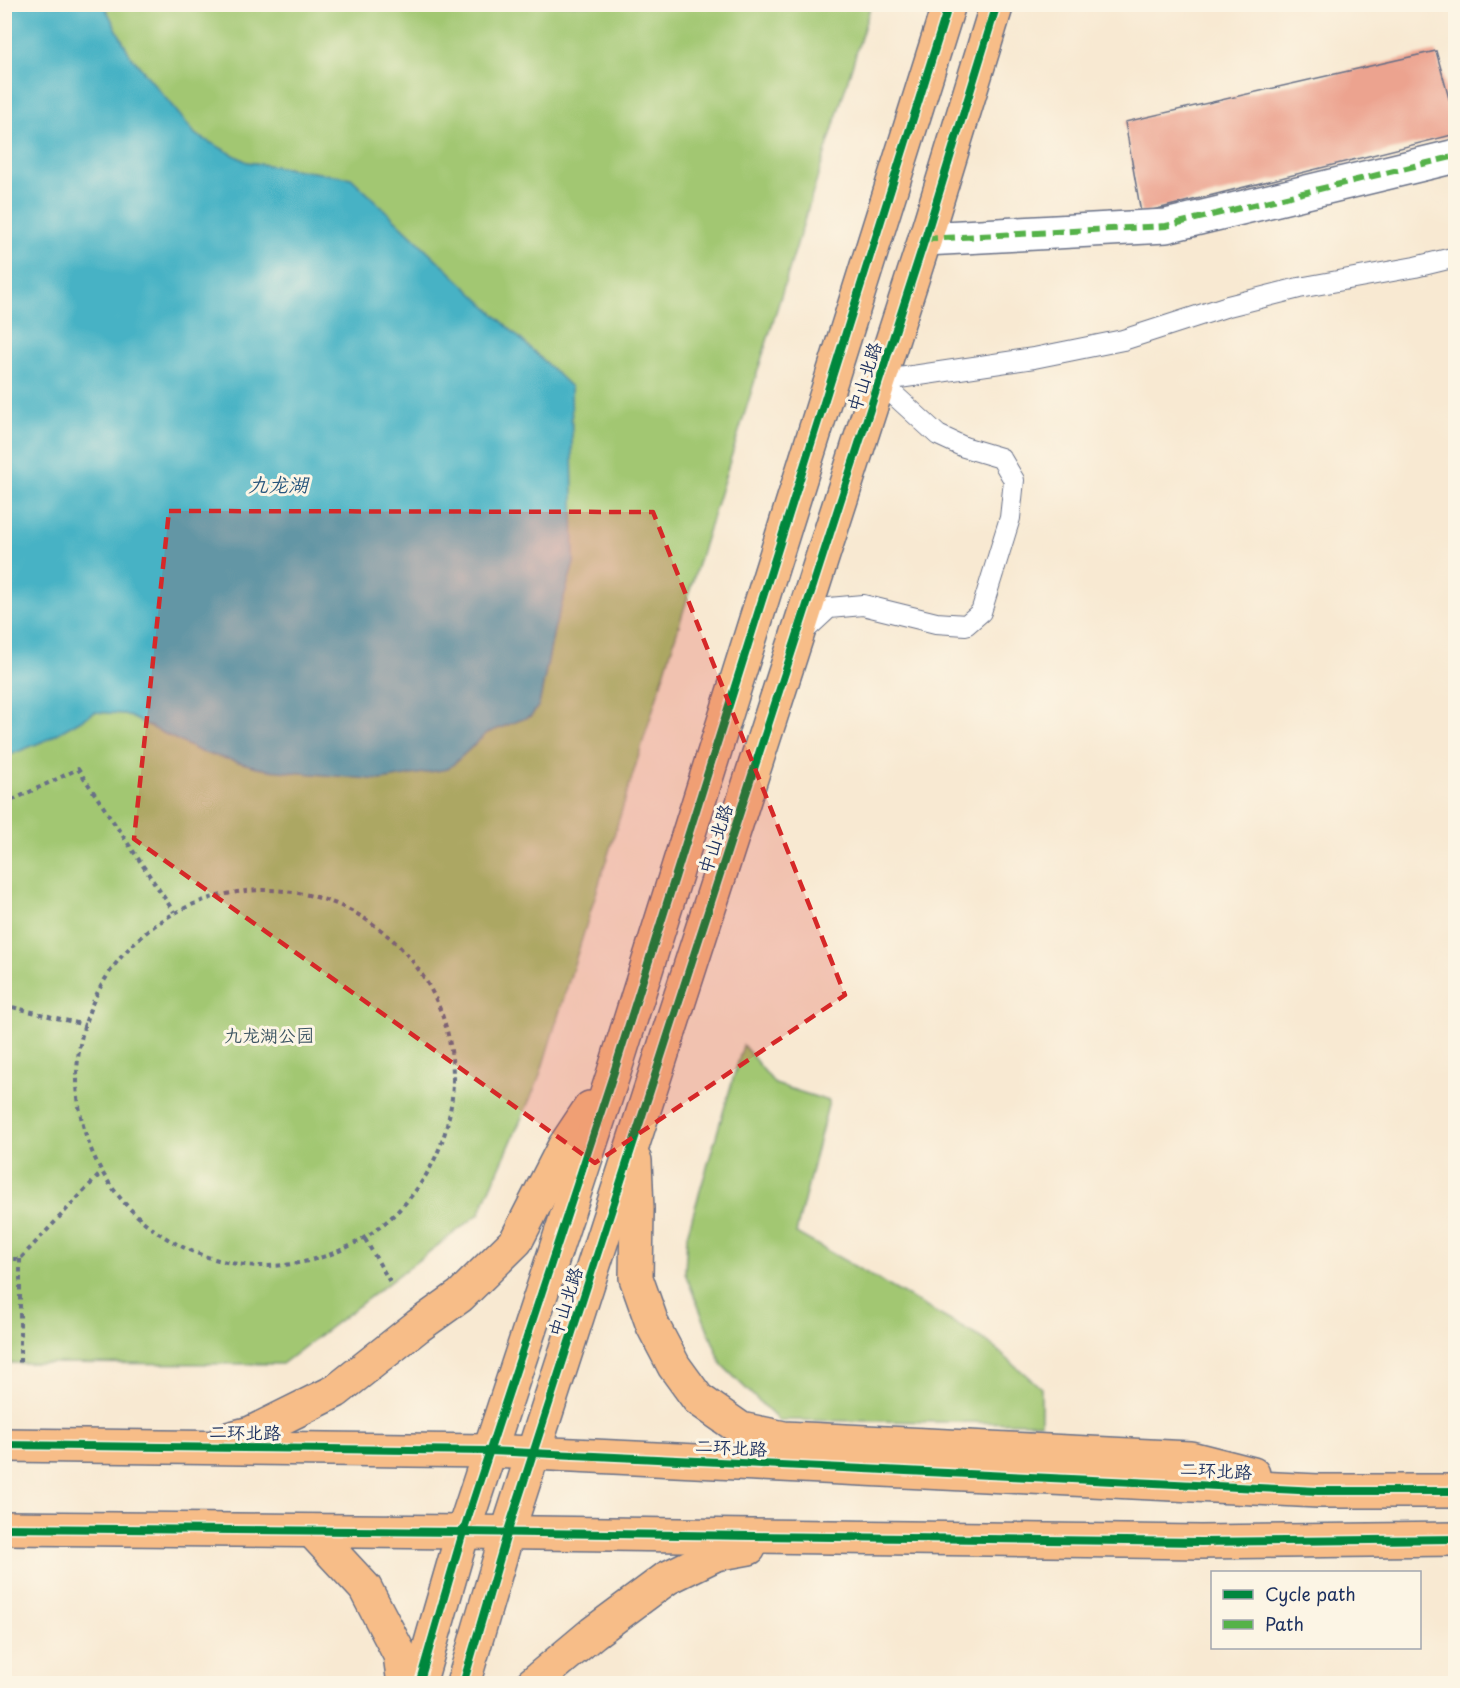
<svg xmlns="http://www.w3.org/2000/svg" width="1460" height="1688" font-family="'Playpen Sans','LXGW WenKai TC',sans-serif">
<rect width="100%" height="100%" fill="#fcf5e5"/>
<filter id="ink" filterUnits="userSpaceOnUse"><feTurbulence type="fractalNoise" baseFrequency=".0167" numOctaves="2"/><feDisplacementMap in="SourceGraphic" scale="12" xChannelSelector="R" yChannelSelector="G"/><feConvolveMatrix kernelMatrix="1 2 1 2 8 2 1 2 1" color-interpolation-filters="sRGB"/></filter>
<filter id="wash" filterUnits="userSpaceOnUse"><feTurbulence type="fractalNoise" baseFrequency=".008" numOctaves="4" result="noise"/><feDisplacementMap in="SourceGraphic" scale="24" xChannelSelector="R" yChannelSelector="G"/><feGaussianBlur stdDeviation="1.35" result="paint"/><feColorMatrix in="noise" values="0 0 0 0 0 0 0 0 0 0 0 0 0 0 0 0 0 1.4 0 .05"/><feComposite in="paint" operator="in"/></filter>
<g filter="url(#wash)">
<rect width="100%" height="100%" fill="#f8e9d2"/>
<!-- green -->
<g fill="#a2c772" stroke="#5e7b68" stroke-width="1.5">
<path d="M104,5H871L538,1081L479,1214L282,1364L5,1363V757L46,740L95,712L125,714L201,752L448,769L487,733L531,716L539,705L554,630L574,563L571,387L351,178L247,162L196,135L130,55Z"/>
<path d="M743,1045L775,1084L829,1101L796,1233L988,1342L1041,1388V1423L778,1420L722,1365L685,1273L687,1235Z"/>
</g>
<!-- water -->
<path fill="#47b2c5" stroke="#317092" stroke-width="1.5" d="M5,4L104,5L130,55L196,135L247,162L351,178L571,387L574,563L554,630L539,705L531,716L487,733L448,769L381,780L268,770L201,752L125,714L95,712L46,740L5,757Z"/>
<g id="blocks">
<!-- building -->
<path fill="#eca38f" d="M1436,51L1456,124V134L1141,213L1125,122Z"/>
</g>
</g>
<g filter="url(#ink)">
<use href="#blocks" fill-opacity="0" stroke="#687087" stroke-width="1.5"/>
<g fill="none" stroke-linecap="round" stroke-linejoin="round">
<defs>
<g id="service">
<path d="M879,381L1034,358L1123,340L1228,306L1299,288L1415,267L1456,257"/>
<path d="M801,634L829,608L863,605L936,623L966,625L981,612L1010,518L1014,480L1001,458L964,447L938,435L879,381"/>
</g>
<path id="minor" d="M925,239L1166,226L1456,156"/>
<g id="primary">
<path d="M635,1161L637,1209L636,1278L653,1326L674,1366L698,1399L741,1429L784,1438L1190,1458L1253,1474"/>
<path d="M224,1440L251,1433L336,1391L418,1326L460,1296L516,1241L564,1147L590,1108"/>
<path d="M4,1445L489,1451L1318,1491H1456"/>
<path d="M4,1528L463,1532L1201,1542L1456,1539"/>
<path d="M312,1531L365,1588L400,1655L404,1684"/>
<path d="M419,1684L463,1532L614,1072L949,4"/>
<path d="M463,1684L507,1534L925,239L997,4"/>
<path d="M532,1684L593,1633L667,1578L716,1554L749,1548"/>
</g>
</defs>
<!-- service casing -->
<use href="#service" stroke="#687087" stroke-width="22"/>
<!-- minor casing -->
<use href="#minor" stroke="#687087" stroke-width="36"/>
<!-- primary casing -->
<use href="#primary" stroke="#687087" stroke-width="36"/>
<!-- path -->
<g stroke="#687087" stroke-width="4" stroke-dasharray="4.5 4.5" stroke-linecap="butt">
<path d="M4,804L78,769L174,912"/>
<circle cx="265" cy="1078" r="188"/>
<path d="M4,1005L85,1025"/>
<path d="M365,1239L390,1282"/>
<path d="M4,1259H20L101,1173"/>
<path d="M20,1259V1363"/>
</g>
<!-- service -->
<use href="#service" stroke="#fff" stroke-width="20"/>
<!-- minor -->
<use href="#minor" stroke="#fff" stroke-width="33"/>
<!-- primary -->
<use href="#primary" stroke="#f7bd88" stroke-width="33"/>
<!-- quiet -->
<path stroke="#55b248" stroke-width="6" stroke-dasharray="12 6" stroke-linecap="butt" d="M925,239L1166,226L1456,156"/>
<defs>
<g id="cycleway">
<path d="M4,1445L489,1451L1318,1491H1456"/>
<path d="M4,1528L463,1532L1201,1542L1456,1539"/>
<path d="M419,1684L463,1532L614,1072L949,4"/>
<path d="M463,1684L507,1534L925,239L997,4"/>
</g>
</defs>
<!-- cycleway casing -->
<use href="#cycleway" stroke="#fcf5e5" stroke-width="11"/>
<!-- cycleway -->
<use href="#cycleway" stroke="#00873e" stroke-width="8"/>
</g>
</g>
<!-- marked area -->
<path fill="#d62828" fill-opacity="0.2" stroke="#d62828" stroke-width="4.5" stroke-dasharray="12 8" stroke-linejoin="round" d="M169,511L653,512L845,995L595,1163L134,839Z"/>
<g text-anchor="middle" stroke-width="6" stroke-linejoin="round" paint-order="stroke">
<!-- street labels -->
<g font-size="18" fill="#1b2f5e" stroke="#fcf5e5">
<text transform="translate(865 377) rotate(-72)" y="6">中山北路</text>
<text transform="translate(716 839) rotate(-72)" y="6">中山北路</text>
<text transform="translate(566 1302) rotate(-72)" y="6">中山北路</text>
<text transform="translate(245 1433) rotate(1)" y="6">二环北路</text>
<text transform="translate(731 1448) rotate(3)" y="6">二环北路</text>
<text transform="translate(1216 1471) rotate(3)" y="6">二环北路</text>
</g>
<!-- park labels -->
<g font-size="18" fill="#3d5563" stroke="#fcf5e5">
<text x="269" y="1042">九龙湖公园</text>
</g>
<!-- water labels -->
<g font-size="20" font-style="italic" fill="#28567d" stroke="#fcf5e5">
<text x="278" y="492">九龙湖</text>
</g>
</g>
<!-- margin -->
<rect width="1460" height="1688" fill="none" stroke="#fcf5e5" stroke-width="24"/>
<!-- legend -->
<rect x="1211" y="1571" width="210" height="78" fill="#fcf5e5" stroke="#a2a6af" stroke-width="1.5"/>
<rect x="1223" y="1590" width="30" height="9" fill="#00873e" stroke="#a2a6af" stroke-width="1.5"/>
<text x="1265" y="1601" font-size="18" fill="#1b2f5e">Cycle path</text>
<rect x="1223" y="1620" width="30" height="9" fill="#55b248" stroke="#a2a6af" stroke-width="1.5"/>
<text x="1265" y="1631" font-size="18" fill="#1b2f5e">Path</text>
</svg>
